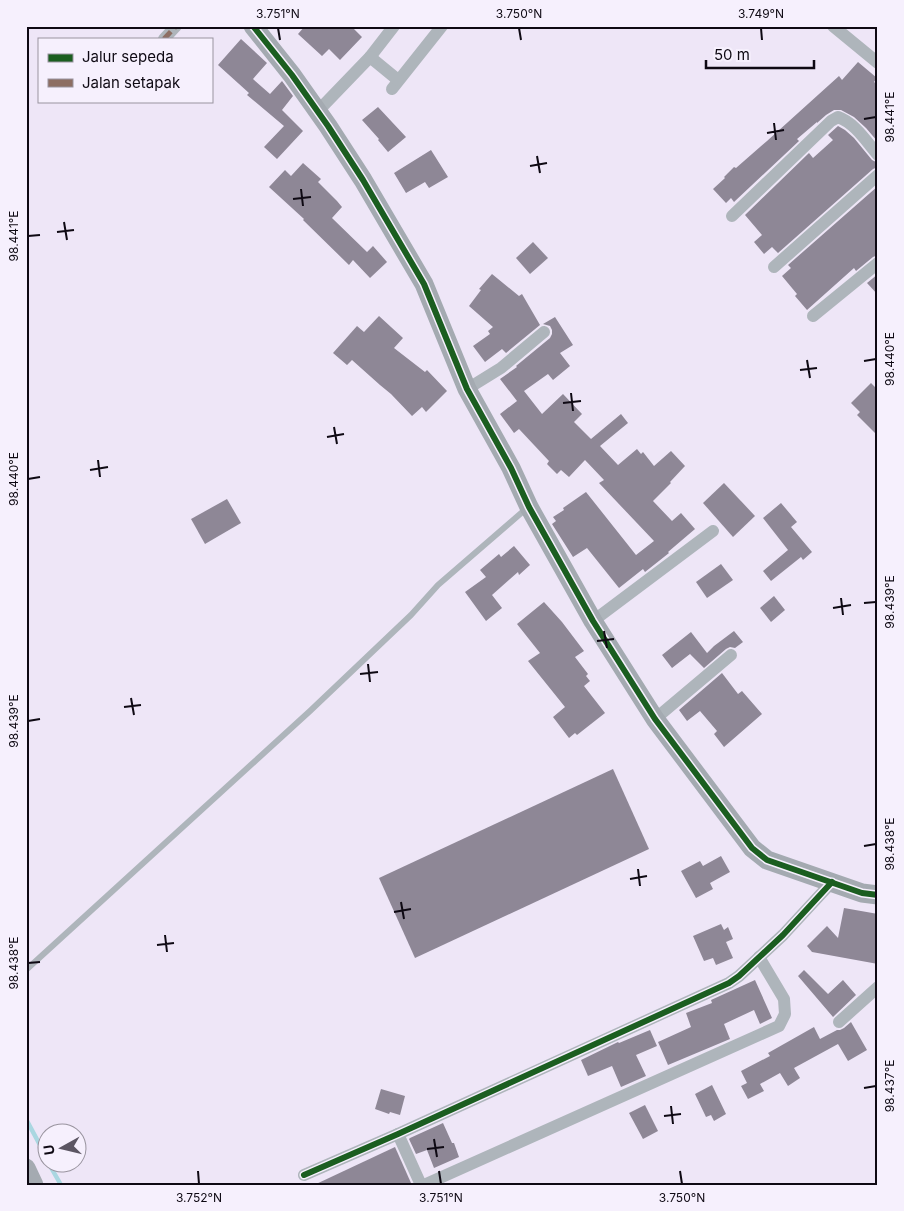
<svg xmlns="http://www.w3.org/2000/svg" width="904" height="1211" font-family="Inter,sans-serif">
<rect width="100%" height="100%" fill="#eee6f7"/>
<g fill="none" stroke-linecap="round" stroke-linejoin="round">
<!-- stream -->
<g stroke="#aad7e1" stroke-width="4.5">
<path d="M26,1119L48,1160"/>
<path d="M49,1164L61,1185"/>
</g>
</g>
<!-- building -->
<g fill="#8e8796">
<path d="M305,26H351L362,37L340,60L329,49L322,56L298,34Z"/>
<path d="M241,39L267,63L253,79L270,94L282,81L293,96L282,110L303,131L277,159L264,147L284,126L247,95L249,93L218,65Z"/>
<path d="M858,62L877,78L874,82L878,85V142L866,128L854,117L841,110H834L826,115L817,123V122L797,139L799,141L734,202L731,198L726,203L713,189L725,178L724,177L734,167L736,168L767,141L839,76L842,80Z"/>
<path d="M378,107L406,137L388,152L378,140L379,139L362,120Z"/>
<path d="M838,126L845,130L854,138L872,160L878,163V167L873,169L778,253L772,247L764,254L754,242L762,235L745,215L809,153L813,158L833,140L828,135Z"/>
<path d="M431,150L448,177L429,188L425,182L406,193L394,173Z"/>
<path d="M303,163L321,179L318,182L337,201L342,207L332,218L367,252L373,246L387,262L370,278L353,260L349,265L303,220L304,219L269,187L285,170L291,176Z"/>
<path d="M878,186V255L873,257L856,271L854,268L807,310L795,296L797,294L782,276L791,268L788,265Z"/>
<path d="M533,242L548,258L530,274L516,258Z"/>
<path d="M492,274L519,296L522,294L540,325L506,353L502,349L485,362L473,346L490,334L488,331L493,327L469,306L481,290L479,289Z"/>
<path d="M878,274V295L867,283Z"/>
<path d="M379,316L403,338L394,348L425,372L427,370L447,391L426,412L422,407L412,416L391,394L380,385L352,360L347,365L333,353L357,326L364,332Z"/>
<path d="M555,317L573,345L560,353L570,366L553,380L548,374L524,391L542,414L563,394L582,414L574,422L591,439L621,414L628,423L600,446L618,465L637,449L641,454L643,452L654,466L671,451L685,466L670,482L671,483L653,501L672,521L681,513L695,529L668,552L669,553L645,572L643,569L619,588L587,548L573,557L552,524L556,521L553,517L564,510L563,508L586,492L636,555L654,541L599,483L604,480L585,460L569,477L561,470L557,474L547,464L549,461L519,429L514,433L500,414L517,401L500,379L517,367L516,366L550,338L552,334V330L550,326L543,324Z"/>
<path d="M871,383L878,390V436L857,415L860,412L851,403Z"/>
<path d="M724,483L755,516L733,537L703,503Z"/>
<path d="M227,499L241,523L205,544L191,519Z"/>
<path d="M781,503L797,522L791,527L812,552L803,560L801,557L771,581L763,571L788,550L763,518Z"/>
<path d="M514,546L530,565L519,575L518,572L492,595L502,608L486,621L465,592L486,577L480,570L499,554L501,557Z"/>
<path d="M721,564L733,580L707,598L696,582Z"/>
<path d="M774,596L785,610L771,622L760,608Z"/>
<path d="M544,602L562,622L584,651L575,657L588,674L586,676L590,681L584,686L605,713L577,735L575,733L569,738L553,717L565,707L528,661L540,653L517,624Z"/>
<path d="M734,631L743,642L735,648L730,647L726,649L704,668L690,654L672,668L662,655L691,632L707,653L714,646Z"/>
<path d="M722,673L738,694L742,691L762,714L724,747L714,734L717,731L700,711L687,721L679,710Z"/>
<path d="M613,769L649,849L415,958L379,878Z"/>
<path d="M721,856L730,872L710,883L713,889L696,898L681,871L700,861L703,866Z"/>
<path d="M844,908L878,914V964L812,952L807,946L827,926L838,938Z"/>
<path d="M721,924L724,930L728,927L733,939L726,942L733,958L716,965L713,958L704,961L693,936Z"/>
<path d="M804,970L828,994L843,980L856,995L833,1017L798,976Z"/>
<path d="M755,980L772,1018L760,1024L754,1010L724,1024L730,1039L668,1065L658,1042L691,1027L686,1013L712,1003L711,1000Z"/>
<path d="M851,1022L867,1050L848,1061L838,1044L794,1068L800,1078L788,1086L780,1073L760,1084L764,1091L748,1099L741,1086L747,1083L741,1071L770,1056L768,1053L814,1027L820,1039L837,1030H840L844,1028Z"/>
<path d="M650,1030L657,1046L636,1055L646,1076L621,1087L612,1066L588,1076L581,1060L618,1042L619,1043Z"/>
<path d="M712,1085L726,1114L714,1121L711,1115L706,1117L695,1094Z"/>
<path d="M381,1089L405,1096L400,1115L390,1112L389,1114L375,1109Z"/>
<path d="M645,1105L658,1131L643,1139L629,1113Z"/>
<path d="M443,1123L452,1143H454L459,1157L434,1168L427,1150L416,1154L409,1139L410,1138Z"/>
<path d="M395,1147L411,1183L406,1185H314Z"/>
</g>
<g fill="none" stroke-linecap="round" stroke-linejoin="round">
<!-- lane -->
<path stroke="#aeb5bb" stroke-width="6" d="M26,970L310,711L411,615L438,585L527,508"/>
<!-- street -->
<g stroke="#aeb5bb" stroke-width="12">
<path d="M833,26L878,63"/>
<path d="M164,39L176,26"/>
<path d="M370,57L394,26"/>
<path d="M392,89L442,26"/>
<path d="M318,111L370,57L398,80"/>
<path d="M732,216L831,121L838,117C855,123 866,141 878,155"/>
<path d="M774,267L878,175"/>
<path d="M813,316L878,263"/>
<path d="M467,389L501,368L544,332"/>
<path d="M593,621L713,531"/>
<path d="M655,719L731,655"/>
<path d="M839,1022L878,987"/>
<path d="M398,1134L421,1185"/>
<path d="M304,1175L398,1134L729,983L739,976L783,935L832,882"/>
<path d="M424,1185L779,1026L785,1014L784,999L759,957"/>
</g>
<!-- secondary -->
<g stroke="#a4aab1" stroke-width="19">
<path d="M253,26L292,75L328,126L363,180L424,284L467,389L511,468L529,507L593,621L655,719L752,848L767,860L862,893L878,895"/>
<path d="M26,1168L34,1185"/>
</g>
<!-- quiet -->
<path stroke="#8d6e63" stroke-width="5" stroke-dasharray="10 5" stroke-linecap="butt" d="M164,39L176,26"/>
<defs>
<g id="cycleway">
<path d="M253,26L292,75L328,126L363,180L424,284L467,389L511,468L529,507L593,621L655,719L752,848L767,860L862,893L878,895"/>
<path d="M304,1175L398,1134L729,983L739,976L783,935L832,882"/>
</g>
</defs>
<!-- cycleway casing -->
<use href="#cycleway" stroke="#f6f0fd" stroke-width="9"/>
<!-- cycleway -->
<use href="#cycleway" stroke="#1b5e20" stroke-width="6"/>
</g>
<!-- ticks -->
<path fill="none" stroke="#0e0913" stroke-width="2" d="M278,28L280,40M519,28L521,40M761,28L762,40M864,119L876,117M774,123L776,140M767,133L784,130M537,156L540,173M530,166L547,163M301,189L303,206M293,199L311,197M64,222L67,240M57,232L74,230M28,236L40,235M807,360L810,378M864,361L876,359M800,370L817,368M571,393L573,411M563,403L581,401M334,427L337,444M327,437L344,434M98,460L100,477M90,470L108,467M28,479L40,477M841,598L843,615M864,603L876,602M833,608L851,605M604,631L607,648M597,641L614,639M368,664L370,682M360,674L378,672M131,698L134,715M124,707L141,705M28,721L40,719M864,846L876,844M638,869L640,886M630,879L647,876M401,902L404,919M394,912L411,909M165,935L167,952M157,945L174,943M28,963L40,962M864,1088L876,1086M671,1106L673,1124M664,1116L681,1114M434,1139L437,1157M427,1149L444,1147M198,1171L199,1184M439,1171L441,1184M680,1171L682,1184"/>
<!-- border -->
<rect width="904" height="1211" fill="none" stroke="#f6f0fd" stroke-width="55"/>
<!-- legend -->
<rect x="38" y="38" width="175" height="65" fill="#f6f0fd" stroke="#99949f"/>
<rect x="48" y="54" width="25" height="8" fill="#1b5e20" stroke="#99949f"/>
<text x="82" y="62" font-size="15" fill="#0e0913">Jalur sepeda</text>
<rect x="48" y="79" width="25" height="8" fill="#8d6e63" stroke="#99949f"/>
<text x="82" y="88" font-size="15" fill="#0e0913">Jalan setapak</text>
<!-- north arrow -->
<g transform="translate(62 1148) rotate(262)"><circle r="24" fill="#f6f0fd" stroke="#99949f"/>
<path d="M0-4L9 19L0 12L-9 19Z" fill="#5c5663"/>
<text y="-8" font-size="14" font-weight="bold" text-anchor="middle" fill="#0e0913">U</text>
</g>
<!-- scale -->
<path d="M706 60v8h108v-8" fill="none" stroke="#0e0913" stroke-width="2.5"/>
<text x="714" y="60" font-size="15" fill="#0e0913" stroke="#f6f0fd" stroke-width="4" paint-order="stroke">50 m</text>
<rect x="28" y="28" width="848" height="1156" fill="none" stroke="#0e0913" stroke-width="2"/>
<g font-size="12" text-anchor="middle" fill="#0e0913">
<text x="278" y="18">3.751°N</text>
<text x="519" y="18">3.750°N</text>
<text x="761" y="18">3.749°N</text>
<text transform="translate(890 117) rotate(-90)" y="4">98.441°E</text>
<text transform="translate(14 236) rotate(-90)" y="4">98.441°E</text>
<text transform="translate(890 359) rotate(-90)" y="4">98.440°E</text>
<text transform="translate(14 479) rotate(-90)" y="4">98.440°E</text>
<text transform="translate(890 602) rotate(-90)" y="4">98.439°E</text>
<text transform="translate(14 721) rotate(-90)" y="4">98.439°E</text>
<text transform="translate(890 844) rotate(-90)" y="4">98.438°E</text>
<text transform="translate(14 963) rotate(-90)" y="4">98.438°E</text>
<text transform="translate(890 1086) rotate(-90)" y="4">98.437°E</text>
<text x="199" y="1202">3.752°N</text>
<text x="441" y="1202">3.751°N</text>
<text x="682" y="1202">3.750°N</text>
</g>
</svg>
